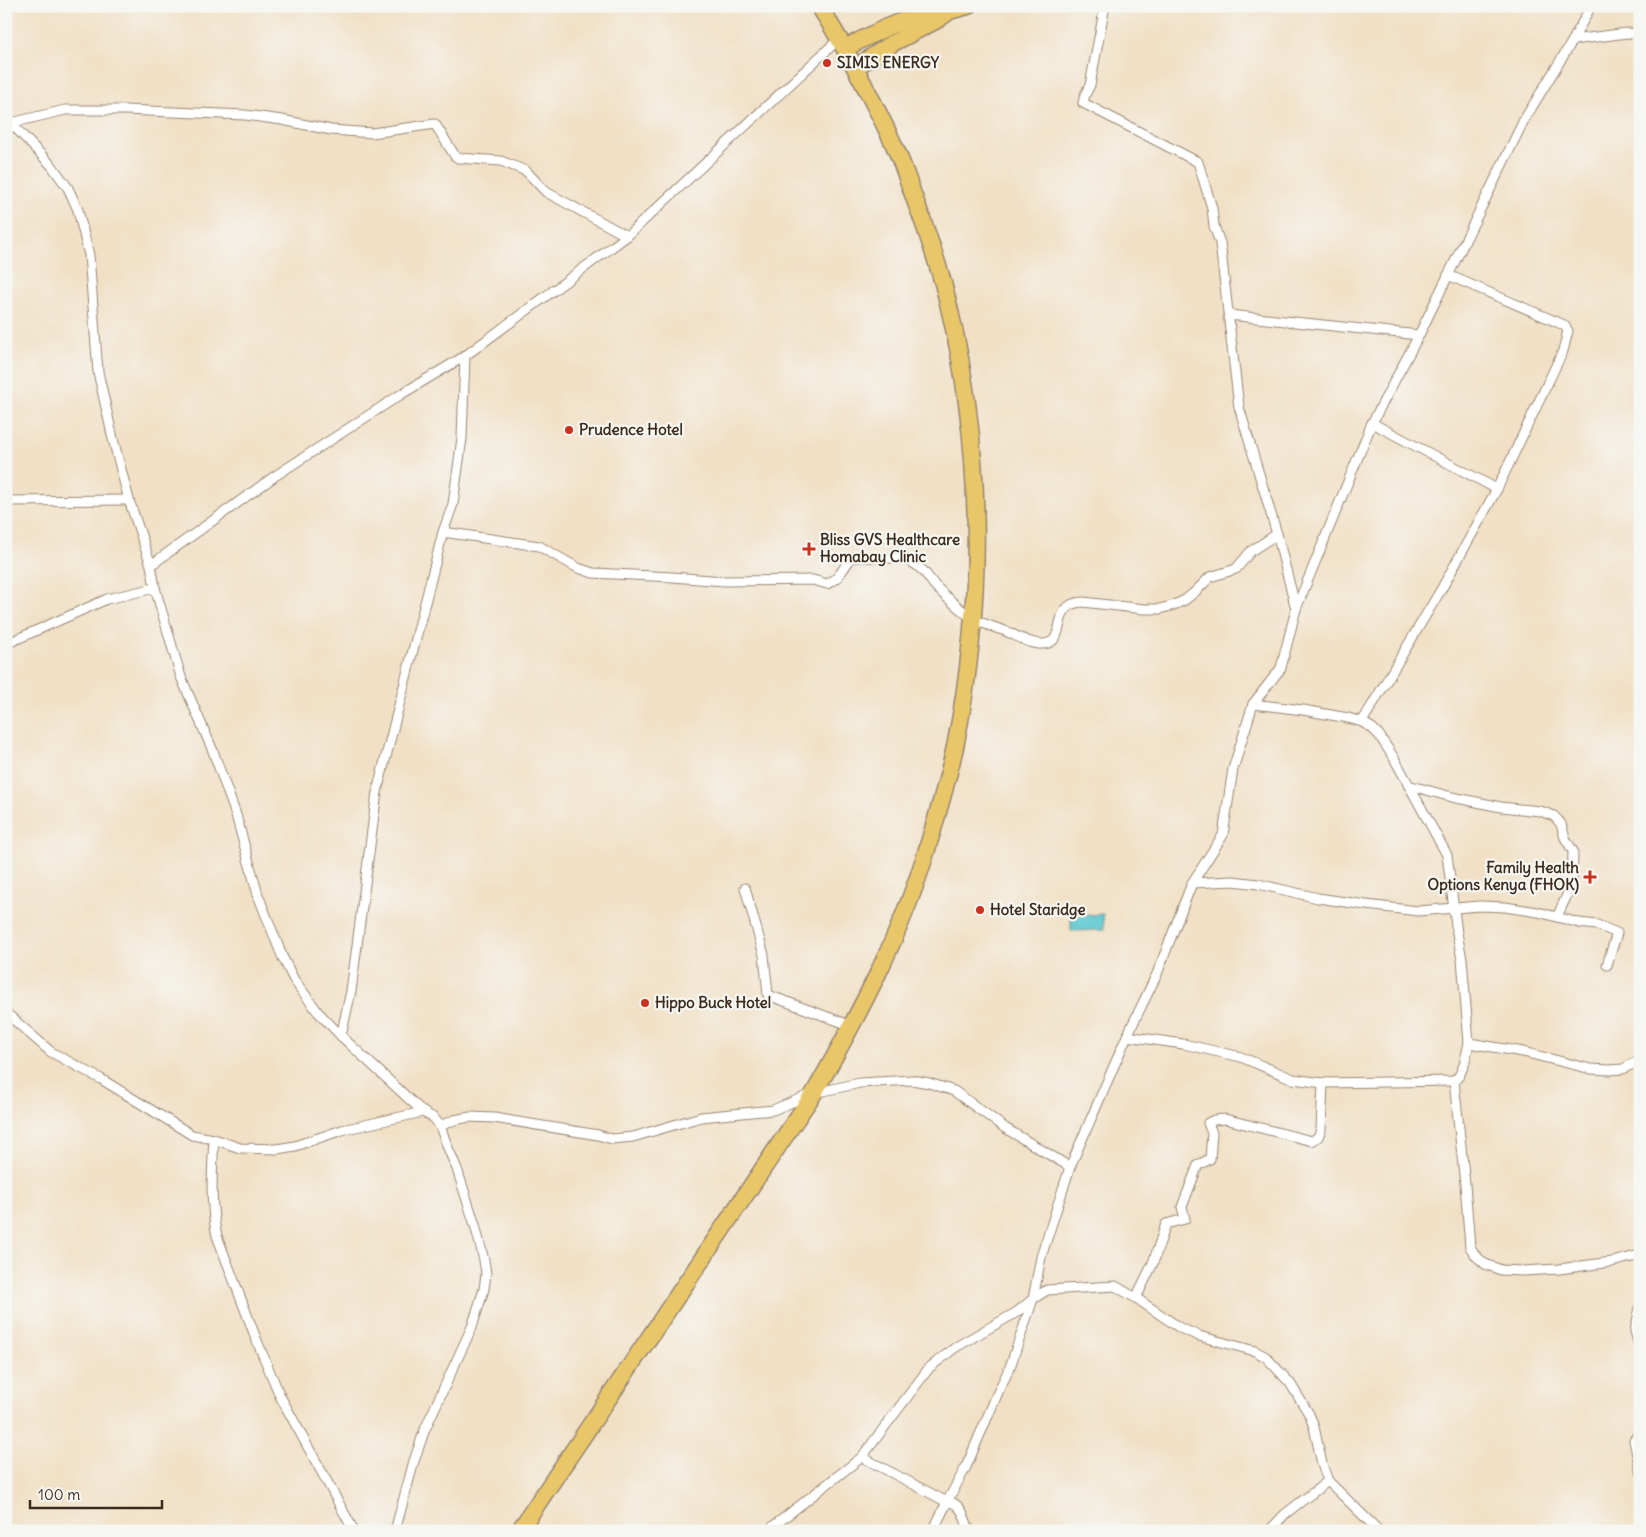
<svg xmlns="http://www.w3.org/2000/svg" width="1646" height="1537" font-family="Delius,sans-serif">
<rect width="100%" height="100%" fill="#f6f6f2"/>
<filter id="ink" filterUnits="userSpaceOnUse"><feTurbulence type="fractalNoise" baseFrequency=".02" numOctaves="2"/><feDisplacementMap in="SourceGraphic" scale="10" xChannelSelector="R" yChannelSelector="G"/><feConvolveMatrix kernelMatrix="1 2 1 2 8 2 1 2 1" color-interpolation-filters="sRGB"/></filter>
<filter id="wash" filterUnits="userSpaceOnUse"><feTurbulence type="fractalNoise" baseFrequency=".0096" numOctaves="4" result="noise"/><feDisplacementMap in="SourceGraphic" scale="20" xChannelSelector="R" yChannelSelector="G"/><feGaussianBlur stdDeviation="1.12" result="paint"/><feColorMatrix in="noise" values="0 0 0 0 0 0 0 0 0 0 0 0 0 0 0 0 0 1.4 0 .05"/><feComposite in="paint" operator="in"/></filter>
<g filter="url(#wash)">
<rect width="100%" height="100%" fill="#f1e0c5"/>
<!-- water -->
<path fill="#5bc8d0" stroke="#4b7977" d="M1103,914L1104,930L1071,931V916Z"/>
</g>
<g filter="url(#ink)">
<g fill="none" stroke-linecap="round" stroke-linejoin="round">
<defs>
<g id="street">
<path d="M1105,6L1090,85L1085,95L1083,103L1198,162L1212,208L1214,226L1220,243L1239,407L1277,534"/>
<path d="M1573,40L1627,33L1640,34"/>
<path d="M6,118L52,166L68,188L78,210L89,255L98,372L113,439L129,500L151,565L155,588L181,677L213,751L236,815L258,895L282,956L294,980L318,1012L341,1036L423,1112L434,1118L440,1126L448,1148L457,1169L475,1225L484,1260L486,1274L484,1289L472,1327L425,1429L414,1461L395,1531"/>
<path d="M11,123L65,110H125L245,115L282,120L331,130L372,133L435,124L455,156L458,158L501,161L526,171L546,192L627,236"/>
<path d="M1229,315L1419,335"/>
<path d="M1372,423L1497,489"/>
<path d="M6,501L129,500"/>
<path d="M443,532L539,546L578,568L593,573L672,577L724,581L813,580L827,584L837,578L851,558C862,556 871,557 881,558C891,558 902,557 911,562C922,567 928,577 935,586C943,594 963,612 972,618C982,624 997,628 1008,632C1018,637 1032,645 1044,644C1069,642 1049,603 1083,602L1144,609H1160L1174,605L1185,600L1196,591L1210,577L1236,569L1251,551L1277,534L1296,609"/>
<path d="M151,565L275,476L400,395L465,356L627,236L840,38"/>
<path d="M6,644L107,599L155,588"/>
<path d="M1362,722L1442,588L1497,489L1563,351L1568,331L1564,325L1448,275"/>
<path d="M1408,785L1452,797L1501,807L1540,811L1554,816L1561,824L1565,838L1573,851L1572,884L1557,917"/>
<path d="M1192,883L1233,881L1258,884L1318,898L1366,905L1418,911L1480,906L1505,907L1538,912L1579,923L1597,925L1617,933L1607,965"/>
<path d="M745,888L764,955L768,995L852,1026"/>
<path d="M6,1013L51,1052L101,1079L192,1135L214,1139L240,1148L277,1149L295,1146L342,1130L423,1112"/>
<path d="M341,1036L351,991L377,792L443,532L453,504L462,438L465,356"/>
<path d="M1127,1036L1183,1044L1241,1057L1293,1079L1323,1083L1454,1081L1459,1076L1464,1065L1469,1043L1462,959L1457,933L1447,855L1394,758L1379,735L1372,728L1362,722L1348,718L1303,710L1253,704"/>
<path d="M1469,1043L1523,1052L1591,1069L1609,1070L1623,1069L1640,1060"/>
<path d="M1454,1081L1465,1184L1470,1247L1476,1256L1485,1264L1501,1270L1522,1271L1559,1269L1612,1262L1640,1255"/>
<path d="M440,1126L454,1120L470,1117L494,1118L598,1135L612,1139L633,1137L701,1117L773,1110L814,1093L860,1083L912,1080L929,1083L954,1091L1005,1128L1070,1167"/>
<path d="M214,1139C212,1172 210,1204 217,1236L257,1341L280,1396L354,1531"/>
<path d="M1136,1298L1153,1263L1166,1224L1185,1219L1182,1207L1198,1165L1210,1159L1212,1133L1208,1123L1214,1120L1225,1119L1312,1141L1318,1137L1321,1130L1323,1083"/>
<path d="M1640,1308L1635,1331L1640,1349"/>
<path d="M1640,1432L1634,1440L1640,1470"/>
<path d="M862,1457L947,1502C962,1502 965,1519 969,1531"/>
<path d="M767,1531L862,1457L929,1368L956,1347L1017,1312L1033,1299L1041,1257L1070,1167L1127,1036L1157,974L1192,883L1223,835L1233,769L1253,704L1281,668L1296,609L1372,423L1419,335L1524,120L1573,40L1591,6"/>
<path d="M933,1531L947,1502L966,1467L999,1390L1010,1367L1033,1299L1047,1290L1115,1286L1136,1298L1180,1328L1199,1336L1255,1351L1266,1357L1290,1383L1309,1414L1314,1427L1322,1464L1328,1481L1379,1531"/>
<path d="M1269,1531L1285,1514L1328,1481"/>
</g>
<g id="highway">
<path d="M845,48L887,27L923,13L949,11L968,6"/>
<path d="M856,67L893,43L935,21L947,13"/>
<path d="M519,1531L814,1093C857,1018 898,941 924,859C936,820 948,781 956,742C984,601 983,446 949,307C942,275 931,244 920,213C912,193 906,173 898,154C892,140 885,126 878,112C860,76 841,40 819,6"/>
</g>
</defs>
<!-- street casing -->
<use href="#street" stroke="#968572" stroke-width="11"/>
<!-- highway casing -->
<use href="#highway" stroke="#968572" stroke-width="19"/>
<!-- street -->
<use href="#street" stroke="#fff" stroke-width="9"/>
<!-- highway -->
<use href="#highway" stroke="#e9c769" stroke-width="16"/>
</g>
</g>
<!-- markers -->
<g fill="#c8321e" stroke="#f6f6f2" stroke-width="2">
<circle cx="827" cy="63" r="5"/>
<circle cx="569" cy="430" r="5"/>
<path d="M806.5 541.5h5v5h5v5h-5v5h-5v-5h-5v-5h5z"/>
<path d="M1587.5 869.5h5v5h5v5h-5v5h-5v-5h-5v-5h5z"/>
<circle cx="980" cy="910" r="5"/>
<circle cx="645" cy="1003" r="5"/>
</g>
<g text-anchor="middle" stroke-width="4.5" stroke-linejoin="round" paint-order="stroke">
<!-- poi labels -->
<g font-size="15" font-weight="bold" fill="#3b2a1e" stroke="#f6f6f2" text-anchor="start">
<text x="837" y="68">SIMIS ENERGY</text>
<text x="579" y="435">Prudence Hotel</text>
<text x="820" y="545">Bliss GVS Healthcare<tspan x="820" dy="17">Homabay Clinic</tspan></text>
<text x="1579" y="873" text-anchor="end">Family Health<tspan x="1579" dy="17">Options Kenya (FHOK)</tspan></text>
<text x="990" y="915">Hotel Staridge</text>
<text x="655" y="1008">Hippo Buck Hotel</text>
</g>
</g>
<!-- margin -->
<rect width="1646" height="1537" fill="none" stroke="#f6f6f2" stroke-width="25"/>
<!-- scale -->
<path d="M30 1500v8h132v-8" fill="none" stroke="#3b2a1e" stroke-width="2.5"/>
<text x="38" y="1500" font-size="15" fill="#3b2a1e" stroke="#f6f6f2" stroke-width="4" paint-order="stroke">100 m</text>
</svg>
